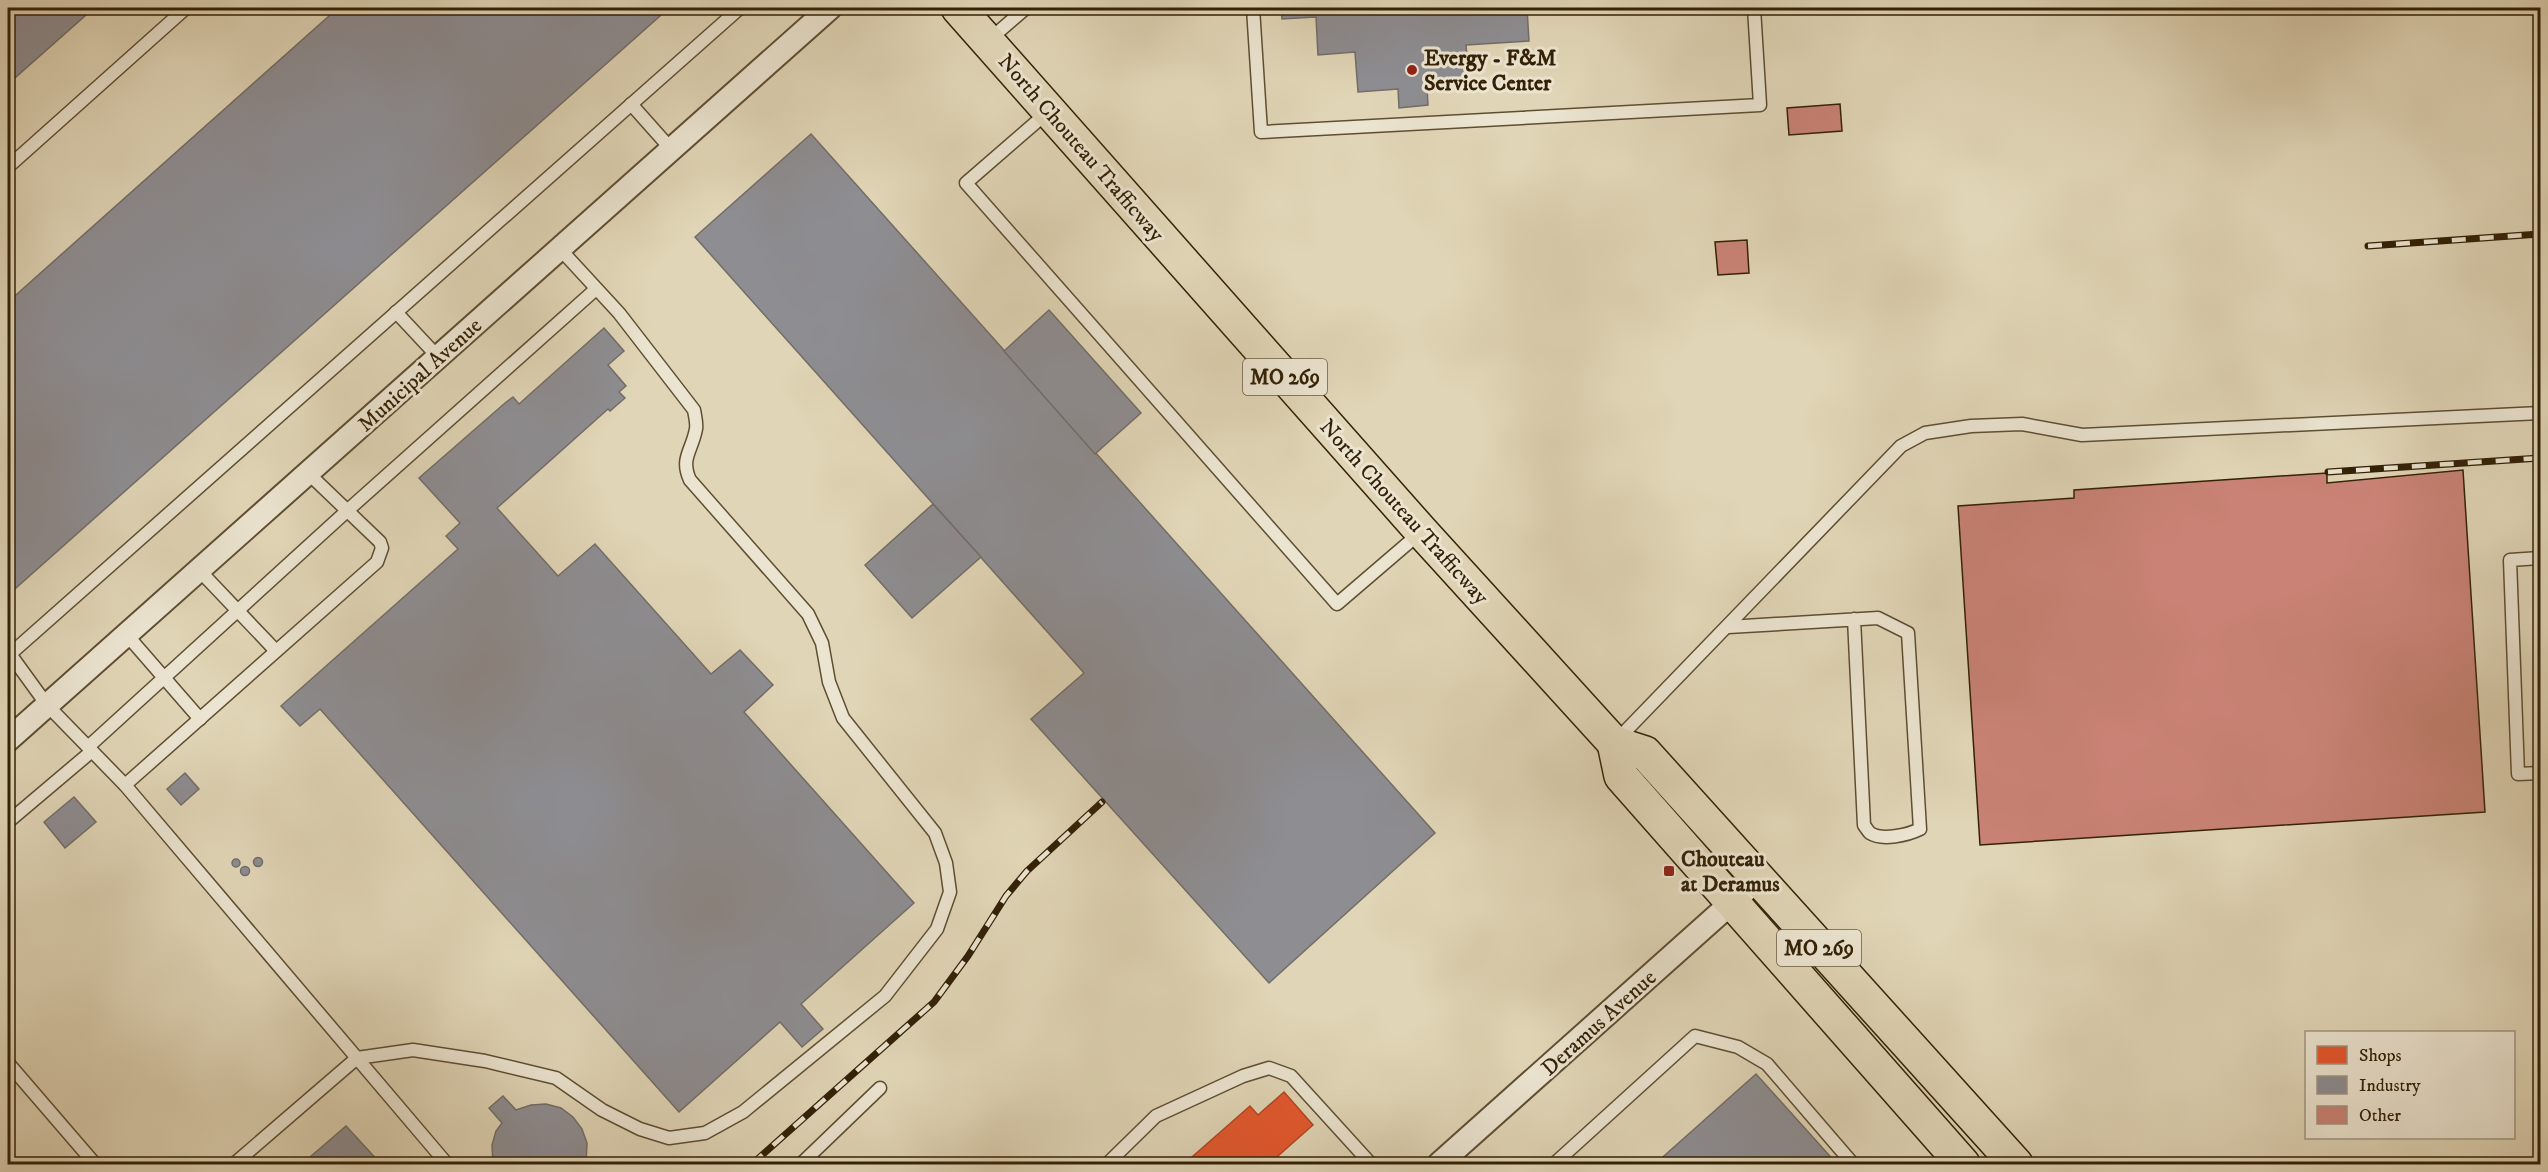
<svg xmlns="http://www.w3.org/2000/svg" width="2548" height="1172" font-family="'IM FELL DW Pica',serif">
<rect width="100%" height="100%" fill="#e0d5b6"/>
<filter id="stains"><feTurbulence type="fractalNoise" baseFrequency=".00333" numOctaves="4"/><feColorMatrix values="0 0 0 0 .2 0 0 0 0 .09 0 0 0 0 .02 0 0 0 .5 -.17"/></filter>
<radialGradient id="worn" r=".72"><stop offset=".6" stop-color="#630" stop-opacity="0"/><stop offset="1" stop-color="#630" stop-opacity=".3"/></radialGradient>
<!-- shops -->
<path fill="#e4572e" stroke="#af4722" stroke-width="1.5" d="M1284,1092L1313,1125L1269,1164H1184L1250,1106L1258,1115Z"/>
<!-- industry -->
<g fill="#8d8d92" stroke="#726d68" stroke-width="1.5">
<path d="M8,8H94L8,84Z"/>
<path d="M338,8H669L8,595V302Z"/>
<path d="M1281,8H1527L1529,41L1466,45L1469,85L1427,87L1428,105L1399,108L1398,89L1358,92L1355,52L1318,55L1316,17L1282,19Z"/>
<path d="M811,134L1435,833L1269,983L1031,719L1084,673L695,237Z"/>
<path d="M1049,310L1141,413L1095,454L1004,351Z"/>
<path d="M604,328L624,351L608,365L626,386L619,392L625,398L610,411L608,409L497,508L558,576L595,544L711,674L740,650L773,685L744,712L914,903L801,1004L823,1029L802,1047L780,1022L679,1112L320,709L300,726L281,706L458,549L446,536L460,523L419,478L505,403L513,397L519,404Z"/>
<path d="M933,504L981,557L912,618L865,565Z"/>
<path d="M185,773L199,789L181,805L167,789Z"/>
<path d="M74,797L96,822L65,848L44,822Z"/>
<circle cx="258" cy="862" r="4.5"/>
<circle cx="236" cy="863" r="4"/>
<circle cx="245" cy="871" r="4.5"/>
<path d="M1756,1074L1837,1164H1655Z"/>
<path d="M503,1096L516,1110L531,1105L546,1104L561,1108L573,1117L582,1129L587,1143L586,1164H493L492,1145L496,1131L502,1123L489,1108Z"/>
<path d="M346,1126L381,1164H302Z"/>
</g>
<!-- building -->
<g fill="#c98275" stroke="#332106" stroke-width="1.5">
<path d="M1840,104L1842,131L1789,135L1787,108Z"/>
<path d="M1747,240L1749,273L1718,275L1715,242Z"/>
<path d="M2463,470L2485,812L1980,845L1958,506L2074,498V490L2327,473V483Z"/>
</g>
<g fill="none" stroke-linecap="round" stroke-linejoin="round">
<defs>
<g id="lane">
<path d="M1253,8L1261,132L1760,105L1754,8"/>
<path d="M989,40L1026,8"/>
<path d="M631,104L671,149"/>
<path d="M1049,111L966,183L1337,604L1421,532"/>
<path d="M8,167L186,8"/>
<path d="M396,312L438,357"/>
<path d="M2540,558L2510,560L2518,774L2540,773"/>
<path d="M199,570L276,651"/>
<path d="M1728,627L1878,618L1908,633L1920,829C1908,835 1882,841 1870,833C1868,831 1866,828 1864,825L1854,619"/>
<path d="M126,634L200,719"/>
<path d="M10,654L47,705L125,785L447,1164"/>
<path d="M8,656L740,8"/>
<path d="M1617,740L1901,446L1925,433L1971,426L2022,424L2082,435L2540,413"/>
<path d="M88,747L348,510L596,289"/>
<path d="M125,785L377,562L382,548L380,542L308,473"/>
<path d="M8,822L92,751"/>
<path d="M8,1063L95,1164"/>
<path d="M234,1164L357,1058L413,1050L485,1061L556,1078L602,1110L640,1129L669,1138L705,1133L743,1112L885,996L937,929L950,892L946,863L935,833L843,718L829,682L822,643L808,614L690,480C680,458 692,451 696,429C697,423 695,416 694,410L619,313L560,249"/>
<path d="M801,1164L880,1088"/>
<path d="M1107,1164L1156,1116L1243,1076L1269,1068L1291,1076L1371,1164"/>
<path d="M1554,1164L1695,1036L1738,1047L1767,1064L1853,1164"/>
</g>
<g id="street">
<path d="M8,740L830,8"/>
<path d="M1439,1164L1757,880"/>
</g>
<g id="primary">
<path d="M958,8L1422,532L1614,743L1645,753L2016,1164"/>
<path d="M1614,743L1621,776L1963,1164"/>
</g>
</defs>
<!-- lane casing -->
<use href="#lane" stroke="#5e4e32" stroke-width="15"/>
<!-- street casing -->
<use href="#street" stroke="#5e4e32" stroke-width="26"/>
<!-- primary casing -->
<use href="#primary" stroke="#332106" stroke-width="36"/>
<!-- lane -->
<use href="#lane" stroke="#ebe4d0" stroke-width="12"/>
<!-- street -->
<use href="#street" stroke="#ebe4d0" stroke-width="22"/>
<!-- primary -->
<use href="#primary" stroke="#e0d5b6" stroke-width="33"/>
<defs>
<g id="rail">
<path d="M2368,246L2540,234"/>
<path d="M2328,472L2540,458"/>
<path d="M752,1164L934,1002L968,956L1006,896L1027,871L1102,802"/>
</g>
</defs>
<!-- rail casing -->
<use href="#rail" stroke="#332106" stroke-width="7"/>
<!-- rail -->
<use href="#rail" stroke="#ebe4d0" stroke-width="4.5" stroke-dasharray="14" stroke-linecap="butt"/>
</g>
<!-- markers -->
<g fill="#8f2418" stroke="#ebe4d0" stroke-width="2">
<circle cx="1412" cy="70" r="6"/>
<rect x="1663" y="865" width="12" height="12" rx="3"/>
</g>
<g text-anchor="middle" stroke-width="6" stroke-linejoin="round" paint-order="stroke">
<!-- shield labels -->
<g fill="#ebe4d0" stroke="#6a5c43" stroke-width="1.5">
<rect x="1243" y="359" width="84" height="36" rx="4.5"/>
<rect x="1777" y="930" width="84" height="36" rx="4.5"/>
</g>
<g font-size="21" font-weight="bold" fill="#332106">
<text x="1285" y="384">MO 269</text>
<text x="1819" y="955">MO 269</text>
</g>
<!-- poi labels -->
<g font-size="22" font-weight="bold" fill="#332106" stroke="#ebe4d0" text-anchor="start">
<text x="1424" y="65">Evergy - F&amp;M<tspan x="1424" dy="25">Service Center</tspan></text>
<text x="1681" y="866">Chouteau<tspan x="1681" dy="25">at Deramus</tspan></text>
</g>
<!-- street labels -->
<g font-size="22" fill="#332106" stroke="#ebe4d0">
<text transform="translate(1082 147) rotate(49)" y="8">North Chouteau Trafficway</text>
<text transform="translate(419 374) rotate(-42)" y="8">Municipal Avenue</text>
<text transform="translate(1405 511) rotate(48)" y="8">North Chouteau Trafficway</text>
<text transform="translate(1598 1022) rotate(-42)" y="8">Deramus Avenue</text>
</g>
</g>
<!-- margin -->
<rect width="2548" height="1172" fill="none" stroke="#e0d5b6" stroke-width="30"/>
<rect x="9" y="9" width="2530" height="1154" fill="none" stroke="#332106" stroke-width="3"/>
<rect x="15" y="15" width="2518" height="1142" fill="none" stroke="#332106" stroke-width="1.5"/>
<!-- legend -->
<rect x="2305" y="1031" width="210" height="108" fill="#ebe4d0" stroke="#a1967f" stroke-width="1.5"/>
<rect x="2317" y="1046" width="30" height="18" fill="#e4572e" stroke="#a1967f" stroke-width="1.5"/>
<text x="2359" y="1061" font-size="18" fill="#332106">Shops</text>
<rect x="2317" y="1076" width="30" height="18" fill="#8d8d92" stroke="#a1967f" stroke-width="1.5"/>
<text x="2359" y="1091" font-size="18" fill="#332106">Industry</text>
<rect x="2317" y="1106" width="30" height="18" fill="#c98275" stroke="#a1967f" stroke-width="1.5"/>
<text x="2359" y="1121" font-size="18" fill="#332106">Other</text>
<rect width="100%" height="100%" filter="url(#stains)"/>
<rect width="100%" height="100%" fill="url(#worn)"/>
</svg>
